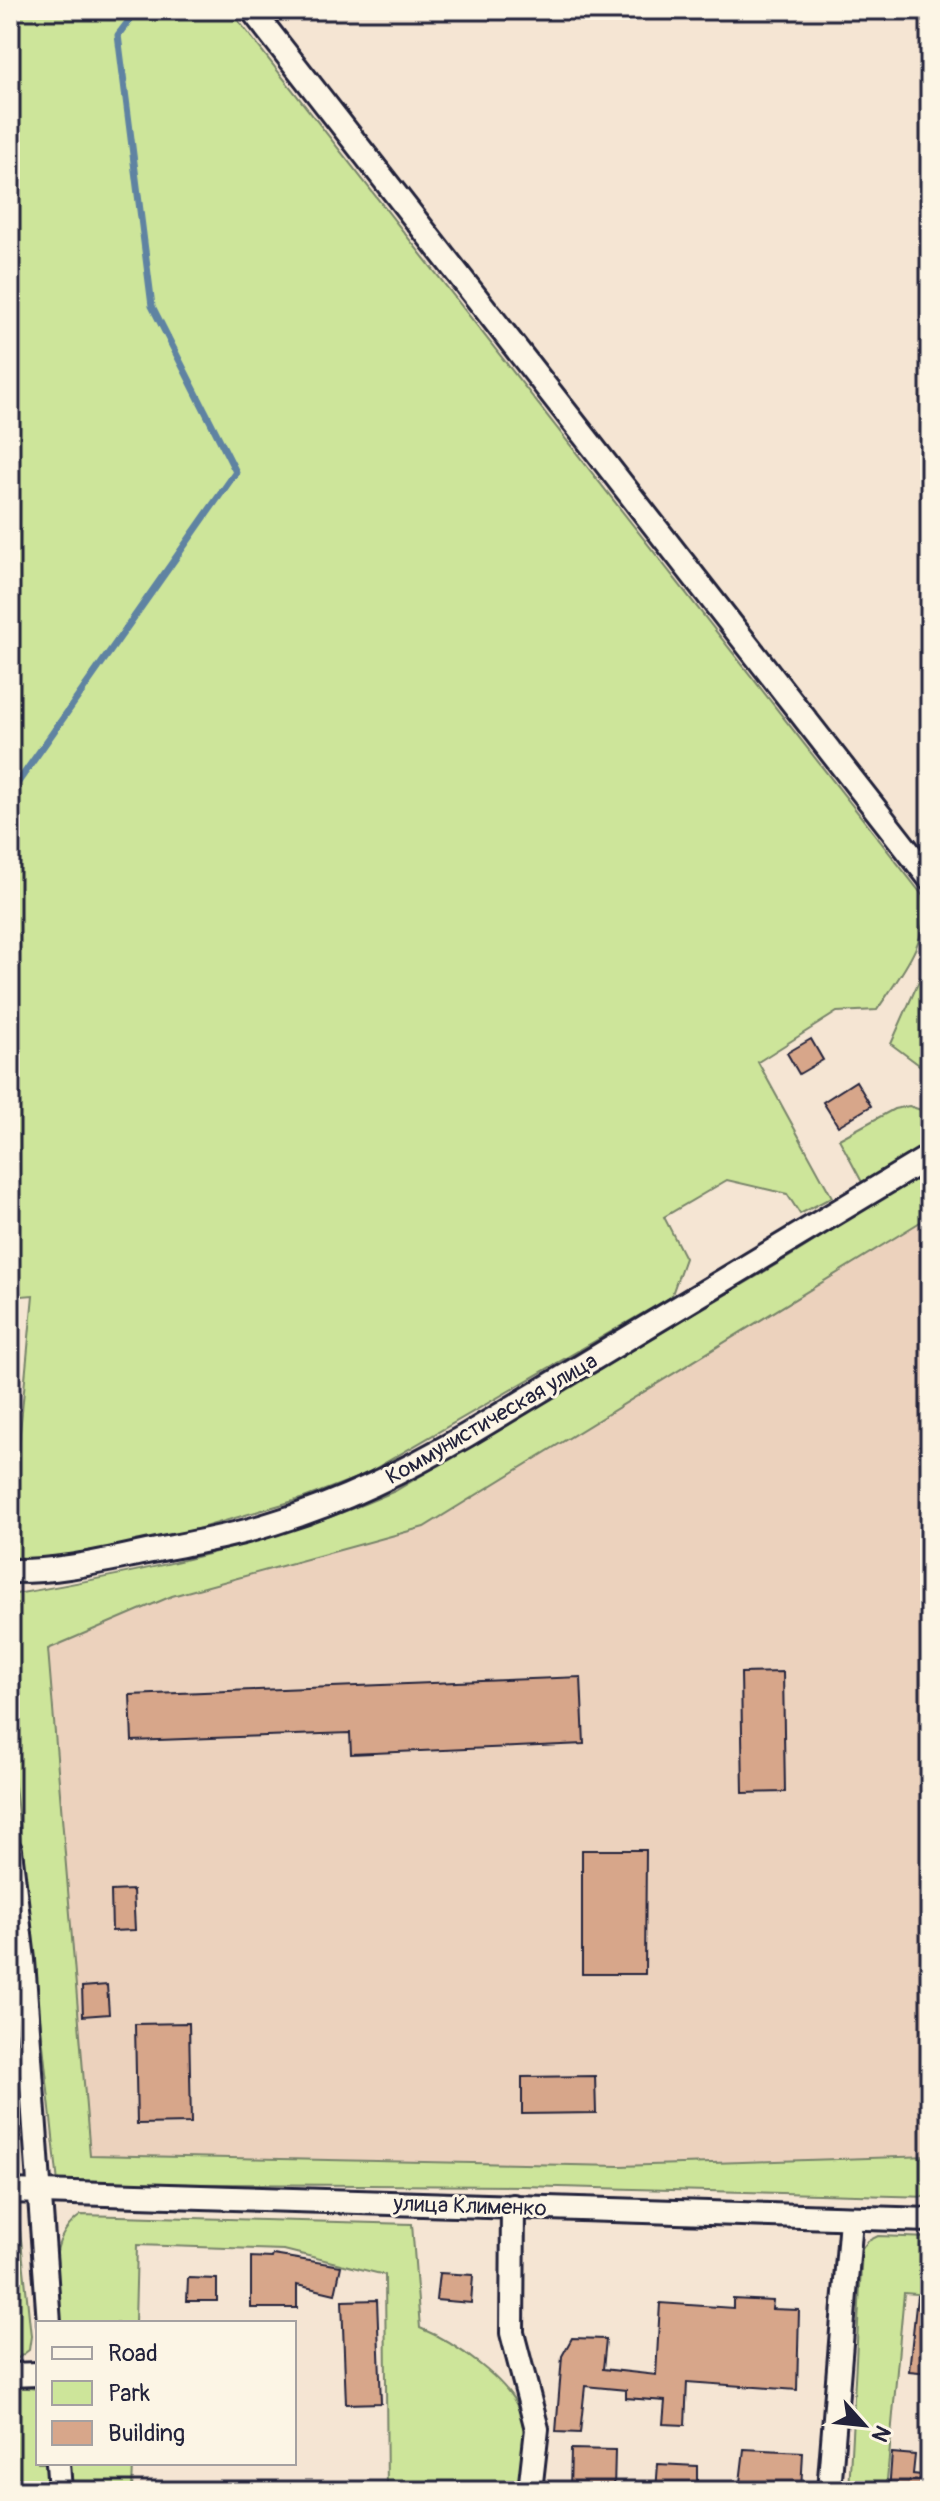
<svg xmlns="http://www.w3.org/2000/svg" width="940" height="2501" font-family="Pangolin,sans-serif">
<rect width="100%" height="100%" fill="#f5e5d3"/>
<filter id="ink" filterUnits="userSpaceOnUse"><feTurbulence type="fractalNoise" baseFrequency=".0125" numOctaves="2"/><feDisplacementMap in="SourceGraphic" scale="16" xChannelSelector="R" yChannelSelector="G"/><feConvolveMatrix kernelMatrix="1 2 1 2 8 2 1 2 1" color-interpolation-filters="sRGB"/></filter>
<g filter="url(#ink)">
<!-- built -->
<path fill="#ecd2bd" d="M930,1216V2156L620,2166L90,2155L48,1648L172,1596L424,1527Z"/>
<!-- green -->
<g fill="#cde59a" stroke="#78846a" stroke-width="2">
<path d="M10,10H230L923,896C932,938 899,977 877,1010L837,1012L758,1062L832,1197L800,1214L787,1194L727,1180L664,1217L685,1258L671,1297L364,1475L304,1498L173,1536L41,1560L10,1557V1486L15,1485L33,1295L10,1297Z"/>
<path d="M930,956V1073L891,1044Z"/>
<path d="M909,1106L930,1113V1143L863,1184L839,1139L894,1109Z"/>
<path d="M930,1168V1216L424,1527L172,1596L48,1649L90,2155L620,2166L930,2156V2197L522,2186L58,2183L10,1740V1595C142,1572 272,1545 395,1491L794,1254Z"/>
<path d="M10,2004L16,2148L10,2161Z"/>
<path d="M10,2209L19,2221L31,2336L29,2350L10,2364Z"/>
<path d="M81,2215L412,2224L420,2328C451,2341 513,2381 521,2416C527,2439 522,2467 520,2491H387L385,2275L284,2250L137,2245L135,2323H60C57,2283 44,2240 81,2215Z"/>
<path d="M878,2236L930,2238V2295L904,2293L886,2491H849L862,2249L868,2241Z"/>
<path d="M10,2386L38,2389V2463H49L50,2491H17L14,2404H10Z"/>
<path d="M69,2463H133L132,2491H70Z"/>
</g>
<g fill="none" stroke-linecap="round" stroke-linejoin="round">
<!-- stream -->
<path stroke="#5e83a2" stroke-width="7" d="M10,788H14L236,472L152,306L118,35L137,10"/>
</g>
<!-- building -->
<g fill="#d7a68a" stroke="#22223b" stroke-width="2">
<path d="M811,1039L823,1060L799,1074L787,1053Z"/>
<path d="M856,1081L871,1106L838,1126L823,1102Z"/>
<path d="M783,1672L785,1792L743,1793L741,1673Z"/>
<path d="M581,1677L584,1744L351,1754L350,1733L132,1741L130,1695Z"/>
<path d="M582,1850H646L645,1974H582Z"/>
<path d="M133,1890L135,1930L112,1931L111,1891Z"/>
<path d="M107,1985L109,2014L83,2016L82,1987Z"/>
<path d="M189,2023L191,2123L137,2124L135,2024Z"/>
<path d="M595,2076L596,2113L522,2114V2077Z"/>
<path d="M273,2255L341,2266L335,2294L297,2285V2308H251V2257L272,2258Z"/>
<path d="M439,2273L473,2275L471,2303L436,2300Z"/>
<path d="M188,2278L217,2279V2301H187Z"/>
<path d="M917,2296H930V2373L909,2371Z"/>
<path d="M733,2299L773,2301L772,2309L799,2310L797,2390L687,2382L685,2425L663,2424L665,2401L626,2398V2390L585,2386L580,2433L556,2432L562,2356L572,2338L606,2339L603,2369L656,2375L660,2303L733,2308Z"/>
<path d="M377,2300L381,2403L346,2404L342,2301Z"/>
<path d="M571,2449L615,2450L614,2491H570Z"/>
<path d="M744,2449L803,2452L801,2491H739Z"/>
<path d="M892,2453L915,2455L913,2474L930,2476V2491H889Z"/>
<path d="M658,2464L697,2466V2491H656Z"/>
</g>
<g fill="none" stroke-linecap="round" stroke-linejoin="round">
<defs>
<g id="minor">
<path d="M252,10L930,879"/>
<path d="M10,1571C56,1572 98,1562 142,1553C186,1544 231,1537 274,1523C343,1502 405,1471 467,1435L930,1156"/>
<path d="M10,1850L23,1960L49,2323"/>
<path d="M10,2191L930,2220"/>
<path d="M513,2206L512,2333L537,2429L530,2491"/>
<path d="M10,2375L38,2374"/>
<path d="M58,2463L60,2491"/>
<path d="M829,2491L851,2219"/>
</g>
</defs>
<!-- minor casing -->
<use href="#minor" stroke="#22223b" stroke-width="28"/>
<!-- minor -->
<use href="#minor" stroke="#fcf5e5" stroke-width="22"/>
</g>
</g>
<g text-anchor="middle" stroke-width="6" stroke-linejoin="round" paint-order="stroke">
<!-- street labels -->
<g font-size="22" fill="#22223b" stroke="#fcf5e5">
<text transform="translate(491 1418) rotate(-30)" y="8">Коммунистическая улица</text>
<text transform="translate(470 2205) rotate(2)" y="8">улица Клименко</text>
</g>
</g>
<!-- margin -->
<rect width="940" height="2501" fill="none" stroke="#fcf5e5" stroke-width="40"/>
<rect x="20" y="20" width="900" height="2461" fill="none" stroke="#22223b" stroke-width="3" filter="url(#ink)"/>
<!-- legend -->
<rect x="36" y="2321" width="260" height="144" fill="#fcf5e5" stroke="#a5a1a1" stroke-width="2"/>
<rect x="52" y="2347" width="40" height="12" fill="#fcf5e5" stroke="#a5a1a1" stroke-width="2"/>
<text x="108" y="2361" font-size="24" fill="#22223b">Road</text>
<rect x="52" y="2381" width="40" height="24" fill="#cde59a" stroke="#a5a1a1" stroke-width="2"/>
<text x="108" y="2401" font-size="24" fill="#22223b">Park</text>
<rect x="52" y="2421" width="40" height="24" fill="#d7a68a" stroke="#a5a1a1" stroke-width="2"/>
<text x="108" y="2441" font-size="24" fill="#22223b">Building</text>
<!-- north arrow -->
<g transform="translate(864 2425) rotate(117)" stroke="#fcf5e5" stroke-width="6" paint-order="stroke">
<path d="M0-6L14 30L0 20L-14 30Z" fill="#22223b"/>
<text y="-12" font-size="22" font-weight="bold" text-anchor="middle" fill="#22223b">N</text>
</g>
</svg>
